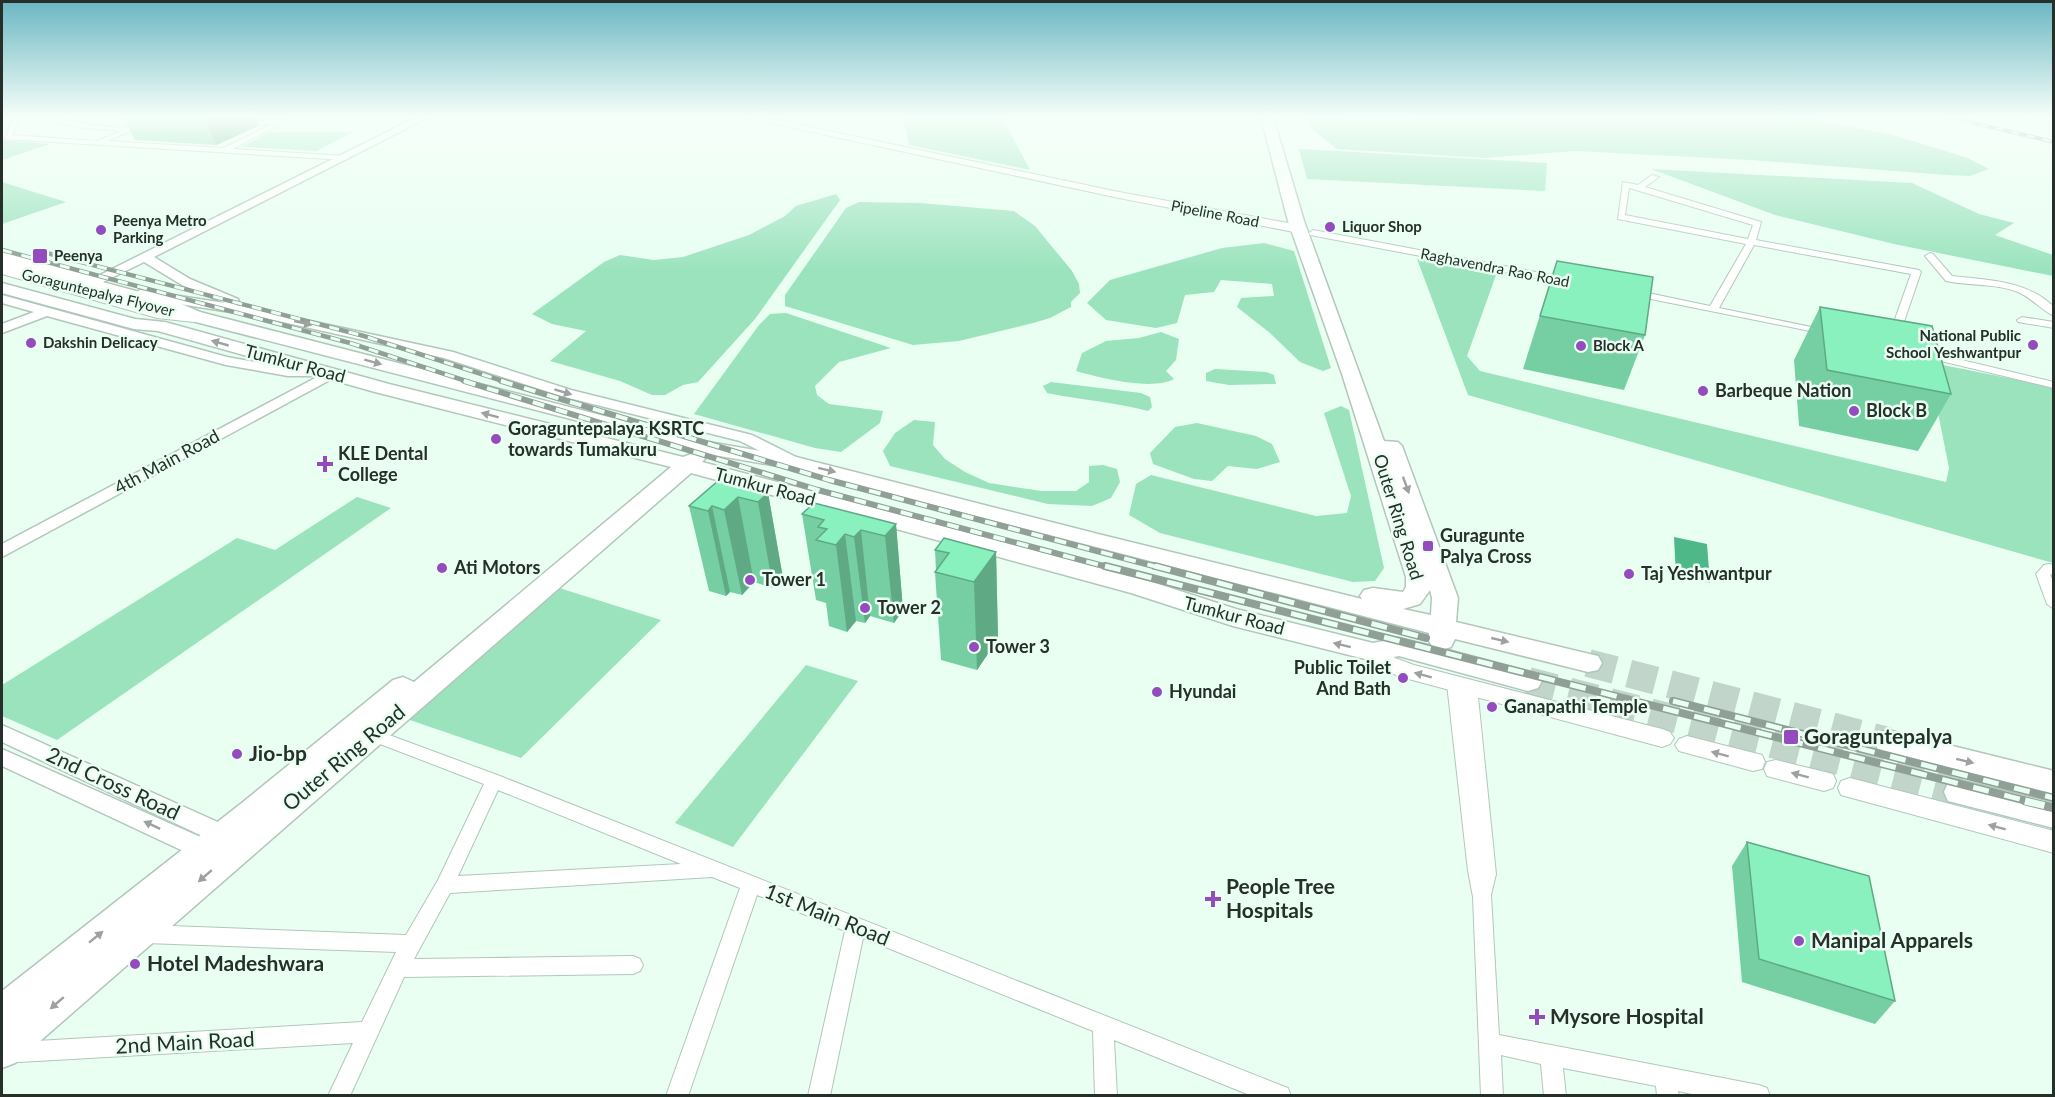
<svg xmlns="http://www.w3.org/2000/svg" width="2055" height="1097" font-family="Lato,sans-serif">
<rect width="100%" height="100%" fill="#e8fff2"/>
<!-- green -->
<g fill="#9ae3bd">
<path d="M903,117H1002L1030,170L909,145Z"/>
<path d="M1307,117L1394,122L1431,117H1800L1893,135L1968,158L1989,169L1970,176L1947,175L1751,160L1575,151L1484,158L1337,149L1310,128Z"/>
<path d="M269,132H353L317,151L242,147Z"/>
<path d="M2,140L50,144L2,160Z"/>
<path d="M1299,149L1547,163L1545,191L1307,179Z"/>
<path d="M1651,169L1912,183L1979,214L2014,223L1995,235L2053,255V276L1894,244L1775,215Z"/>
<path d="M2,182L66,202L2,224Z"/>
<path d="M836,194L840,200L755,319L698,382L683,385L665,395H652L620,381L550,361L586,331L552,324L532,314L604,262L620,255L654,260L683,257L749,235L785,216L796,206Z"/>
<path d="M859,202L920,203L1014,211L1035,226L1072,271L1079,284L1080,293L1071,302V307L1050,318L1033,323L959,341L913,345L785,306V295L846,208Z"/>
<path d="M1264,243L1294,251L1331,368L1323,371L1300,362L1270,333L1237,307L1241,298L1274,296L1272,284L1221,280L1214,292L1185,295L1177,323L1156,328L1106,320L1087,303L1110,280L1222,248Z"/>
<path d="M1417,259L1496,275L1467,356L1480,371L1946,482L1949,468L1928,362L2053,387V563L1468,395Z"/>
<path d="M786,313L891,348L839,362L815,386L817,395L829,404L883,411L880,423L841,452L815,448L694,414L759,325L770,314Z"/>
<path d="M1161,332L1179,339L1176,360L1166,371L1174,379C1153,391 1100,378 1076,371L1082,353L1106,341L1139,338Z"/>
<path d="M1215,369L1266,372L1274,375L1276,384L1229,385L1206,381V373Z"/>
<path d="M1051,382L1141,393L1150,397L1152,407L1148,411C1115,402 1081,400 1047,393L1043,386Z"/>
<path d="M1341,406L1349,410L1384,568L1375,581L1353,582L1160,533L1129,515L1136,484L1151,475L1316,516L1347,513L1351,496L1324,413Z"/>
<path d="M914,420L935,422L933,445L945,459L965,472L989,483L1041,491H1076L1089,482V466L1103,465L1117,469L1120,482L1111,498L1092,506L1048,504L890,466L883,451L895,433Z"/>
<path d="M1197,423L1256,436L1272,444L1280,462L1257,469L1228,466L1212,481L1194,479L1153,464L1150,453L1175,427Z"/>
<path d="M357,497L391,508L57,740L2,716V685L237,538L275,550Z"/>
<path d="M556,587L661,620L521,758L404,718Z"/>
<path d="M806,665L858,681L733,847L675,823Z"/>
</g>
<!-- water -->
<path fill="#4eb888" d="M1674,537L1707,544L1710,583L1676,575Z"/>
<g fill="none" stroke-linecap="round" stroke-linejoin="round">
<!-- trunk-tunnel -->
<g stroke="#c1d5ca" stroke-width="28" stroke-dasharray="28 14" stroke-linecap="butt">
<path d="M1588,663L1888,741"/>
<path d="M1528,681L1959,792"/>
</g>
<defs>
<g id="minor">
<path d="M13,117H20L12,135L97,141L121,131L75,127L59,123L58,117H64V121C76,123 122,130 132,126C141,123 143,117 153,117L138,128L108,141L224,148L272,124L241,125L239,122L281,119L284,121L282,123L233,149L345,156L349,158L345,160L5,139Z"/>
<path d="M2020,117H2027L2030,122L2025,123Z"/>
<path d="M1652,175L1659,177L1645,187L1761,222L1756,240L1919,270L1921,272L1899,336L1894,339L1889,336L1911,274L1754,245L1719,308L1826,330L1831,333L1830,335L1631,295V291L1634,290L1710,306L1746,244L1618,219L1623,182L1638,185ZM1629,188L1636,190L1753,225L1748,239L1625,215Z"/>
<path d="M1313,230L1568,278L1573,281L1568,284L1310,235L1309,233Z"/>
<path d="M1930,253L1933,254L1952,276C1987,280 2027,280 2054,307V316C2041,310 2032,298 2018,292C1995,283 1969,286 1946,281L1925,256Z"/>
<path d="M2022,317L2054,322V328L2018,322L2017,320Z"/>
<path d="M1924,351L2054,382V388L1920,356L1919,354Z"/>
<path d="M2049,564L2054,565V573L2050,575L2054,583V609L2047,604L2036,574L2044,565Z"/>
<path d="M1455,678L1461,680L1463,684L1469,681L1475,683L1477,687L1496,874L1491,895L1499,1035L1759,1085L1767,1088L1770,1096H1701L1678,1091L1679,1096H1657L1656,1086L1563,1068L1566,1096H1544L1541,1064L1501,1055L1503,1096H1481L1473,897L1468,871L1447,684L1449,680Z"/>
<path d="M373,729L500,776L1280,1085L1288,1088L1291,1096H1252L1114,1040L1117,1096H1095L1093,1031L863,938L830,1096H808L845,931L757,895L688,1096H666L740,888L712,877L450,893L414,959L633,956L640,959L643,965L640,971L633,974L404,977L350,1096H328L353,1043L2,1063V1043L362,1022L396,952L146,943L139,940L136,934L139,928L146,925L406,935L438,880L484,784L367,739L365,735L367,731ZM498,790L681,864L458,876Z"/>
</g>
<g id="tertiary">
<path d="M417,117H429L154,257L190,279L238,299L239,302L236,305L453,352L571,390L752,435L802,460L804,463L802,466H790L740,441L561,396L444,358L256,316L135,297L134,294L140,290L225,303L182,285L144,262L97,285L2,257V249L96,277Z"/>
<path d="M2,295L227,357L288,368H325L339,371L341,374L2,557V544L319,376H288L226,365L47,316L2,333V324L34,312L2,303Z"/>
<path d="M2,725L231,828L235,835L231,842L223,845L215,842L2,742Z"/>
<path d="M2,749L214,843L217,850L214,857L205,860L196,857L2,766Z"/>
</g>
<g id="secondary">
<path d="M742,117H763L1119,192L1299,225L1305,229L1299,233L1119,198Z"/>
<path d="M1373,644L1381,647L1395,658L1414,665L1662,729L1670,732L1674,738L1670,744L1662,747L1401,677C1386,671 1371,666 1362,652L1365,647Z"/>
<path d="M1687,736L1762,755L1765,762L1762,769L1753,771L1679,751L1675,745L1679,739Z"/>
<path d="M1776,760L1833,774L1836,781L1833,788L1824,791L1767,776L1764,769L1767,762Z"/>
<path d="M1850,778L2054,831V853L1841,795L1838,788L1841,781Z"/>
</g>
<g id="trunk">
<path d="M1261,117H1273L1304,221L1384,441L1398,442L1402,446L1458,598L1456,622L1598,656L1602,663L1598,670L1588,672L1455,639L1451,647L1444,649L1538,674L1542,681L1538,688L1528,691L1399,656L1373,661L1233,626L1131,593L691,473L15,1063L2,1068V991L243,802L393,680L403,677L414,682L671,467L375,392L158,331L134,329L2,293V283L135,319L165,322L389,384L683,457L694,453L702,454L705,459L702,462L1149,581L1236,609L1373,643L1399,638L1432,646L1429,641V633L795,469L708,454L648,439L188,320L165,310L2,265V255L177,302L200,312L659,430L708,442L796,457L1098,534L1362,599L1360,596L1364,590L1373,588L1403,592L1406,587V577L1342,374L1288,221ZM1430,590L1432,598L1431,615L1403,609L1420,604Z"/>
<path d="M1888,730L2054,771V795L1878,749L1873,741L1878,733Z"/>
<path d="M1959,780L2054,803V828L1948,801L1944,792L1948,783Z"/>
</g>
<path id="motorway" d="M2,264L158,307L201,312L203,316L201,320L194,322L157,318L2,274Z"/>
</defs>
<!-- minor casing -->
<use href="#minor" stroke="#b1c7bb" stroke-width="2"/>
<!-- tertiary casing -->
<use href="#tertiary" stroke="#b1c7bb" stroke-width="3"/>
<!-- secondary casing -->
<use href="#secondary" stroke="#b1c7bb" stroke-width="2"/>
<!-- trunk casing -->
<use href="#trunk" stroke="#b1c7bb" stroke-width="3"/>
<!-- motorway casing -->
<use href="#motorway" stroke="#b1c7bb" stroke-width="2"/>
<!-- minor -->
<use href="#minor" fill="#fff" fill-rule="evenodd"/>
<!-- tertiary -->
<use href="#tertiary" fill="#fff" fill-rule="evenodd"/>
<!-- secondary -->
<use href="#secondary" fill="#fff" fill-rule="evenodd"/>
<!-- trunk -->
<use href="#trunk" fill="#fff" fill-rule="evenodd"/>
<!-- motorway -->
<use href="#motorway" fill="#fff" fill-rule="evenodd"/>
<defs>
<path id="rail-far4" d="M1949,117L2054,142"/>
<g id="rail-far3">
<path d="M2,250L350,343L469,382"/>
<path d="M39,251L364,336L506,382"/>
</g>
<g id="rail-far2">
<path d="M464,381L818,490L1111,568"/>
<path d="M501,381L829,480L1161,568"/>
</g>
<g id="rail-far1">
<path d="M1105,566L2031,802"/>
<path d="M1155,566L1426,638"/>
<path d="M1673,701L2054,798"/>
</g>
<path id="rail" d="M2025,801L2054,808"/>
</defs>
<!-- rail-far4 casing -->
<use href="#rail-far4" stroke="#90a097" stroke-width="4"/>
<!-- rail-far3 casing -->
<use href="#rail-far3" stroke="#90a097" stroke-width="4.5"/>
<!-- rail-far2 casing -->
<use href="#rail-far2" stroke="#90a097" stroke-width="6"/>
<!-- rail-far1 casing -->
<use href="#rail-far1" stroke="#90a097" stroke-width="8"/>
<!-- rail casing -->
<use href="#rail" stroke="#90a097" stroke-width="9"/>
<!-- rail-far4 -->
<use href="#rail-far4" stroke="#e8fff2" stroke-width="2" stroke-dasharray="8" stroke-linecap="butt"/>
<!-- rail-far3 -->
<use href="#rail-far3" stroke="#e8fff2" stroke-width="3" stroke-dasharray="10" stroke-linecap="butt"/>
<!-- rail-far2 -->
<use href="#rail-far2" stroke="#e8fff2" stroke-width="4" stroke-dasharray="12" stroke-linecap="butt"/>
<!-- rail-far1 -->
<use href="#rail-far1" stroke="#e8fff2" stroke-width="5" stroke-dasharray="16" stroke-linecap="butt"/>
<!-- rail -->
<use href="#rail" stroke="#e8fff2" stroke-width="7" stroke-dasharray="20" stroke-linecap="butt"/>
</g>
<!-- wall -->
<g fill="#75cfa3">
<path d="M124,117H264L255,118L258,126L216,145L135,140Z"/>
<path d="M1557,261L1645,335L1624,390L1523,369Z"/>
<path d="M1820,307L1951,394L1918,451L1799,426L1794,360Z"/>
<path d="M719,480L768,493L783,578L773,588L754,582L742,595L730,592L726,596L709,591L689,506Z"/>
<path d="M802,514L896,524L903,610L894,623L870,616L865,623L856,621L847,632L829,626L826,603L816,600Z"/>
<path d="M935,550L996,552L998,639L977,670L941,660L935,572L936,570Z"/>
<path d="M1747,842L1895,1001L1875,1024L1742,982L1732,866Z"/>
</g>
<!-- shaded-wall -->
<g fill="#5fa984">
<path d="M204,117H255L258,126L216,145Z"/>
<path d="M768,493L783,578L773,588L758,502Z"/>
<path d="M738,497L754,582L742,595L724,510Z"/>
<path d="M712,506L730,592L726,596L708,511Z"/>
<path d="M896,524L903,610L894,623L885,536Z"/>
<path d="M861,530L870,616L865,623L854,537Z"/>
<path d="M845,534L856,621L847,632L836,545Z"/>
<path d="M996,552L998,639L977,670L974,582Z"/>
</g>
<!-- building -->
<g fill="#88f1bd" stroke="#5fa984" stroke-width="1.5">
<path d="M1557,261L1653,277L1645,335L1540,316Z"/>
<path d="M1820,307L1932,326L1951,394L1827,370Z"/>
<path d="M719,480L768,493L758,502L738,497L724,510L712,506L708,511L689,506Z"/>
<path d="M814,503L896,524L885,536L861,530L854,537L845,534L836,545L816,540L827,529L818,527L824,520L802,514Z"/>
<path d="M944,538L996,552L974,582L935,572L949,553L935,550Z"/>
<path d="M1747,842L1869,876L1895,1001L1759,959Z"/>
</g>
<!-- one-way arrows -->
<defs><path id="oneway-solid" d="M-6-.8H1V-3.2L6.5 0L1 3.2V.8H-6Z" transform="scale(1.5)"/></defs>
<g fill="#9da19f">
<use href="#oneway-solid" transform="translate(303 323) rotate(13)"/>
<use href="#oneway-solid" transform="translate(220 343) rotate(-164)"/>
<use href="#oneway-solid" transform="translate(373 362) rotate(15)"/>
<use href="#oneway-solid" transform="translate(563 392) rotate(17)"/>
<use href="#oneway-solid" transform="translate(490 415) rotate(-165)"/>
<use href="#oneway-solid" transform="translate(827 470) rotate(14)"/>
<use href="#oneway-solid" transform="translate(1406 485) rotate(70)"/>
<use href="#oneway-solid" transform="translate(1500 640) rotate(13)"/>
<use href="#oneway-solid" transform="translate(1342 645) rotate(-166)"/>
<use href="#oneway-solid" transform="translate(1423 675) rotate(-165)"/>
<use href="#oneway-solid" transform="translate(1720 754) rotate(-165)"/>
<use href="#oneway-solid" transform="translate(1965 761) rotate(14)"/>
<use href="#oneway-solid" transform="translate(1800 775) rotate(-165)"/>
<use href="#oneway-solid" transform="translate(152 825) rotate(-155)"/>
<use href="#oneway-solid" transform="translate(1997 827) rotate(-165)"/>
<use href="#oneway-solid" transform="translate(205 876) rotate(139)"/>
<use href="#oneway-solid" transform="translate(96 937) rotate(-39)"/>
<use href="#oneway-solid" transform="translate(57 1003) rotate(139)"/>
</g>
<!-- sky -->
<linearGradient id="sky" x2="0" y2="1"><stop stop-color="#6ab6c2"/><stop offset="0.43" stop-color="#f5fff9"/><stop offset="1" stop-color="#f5fff9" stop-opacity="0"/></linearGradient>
<rect width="2055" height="271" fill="url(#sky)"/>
<!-- markers -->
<g fill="#934bbe" stroke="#e8fff2" stroke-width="2">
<circle cx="1330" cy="227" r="6"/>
<circle cx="101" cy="230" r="6"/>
<rect x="32" y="248" width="16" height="16" rx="3"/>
<circle cx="31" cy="343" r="6"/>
<circle cx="2033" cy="345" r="6"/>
<circle cx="1581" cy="346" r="6"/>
<circle cx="1703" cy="391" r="6"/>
<circle cx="1854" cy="411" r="6"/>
<circle cx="496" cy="439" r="6"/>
<path d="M322 455h6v6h6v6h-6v6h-6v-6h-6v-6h6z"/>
<rect x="1422" y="540" width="12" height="12" rx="3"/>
<circle cx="442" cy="568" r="6"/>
<circle cx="1629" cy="574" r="6"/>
<circle cx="750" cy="580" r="6"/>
<circle cx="865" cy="608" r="6"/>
<circle cx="974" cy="647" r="6"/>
<circle cx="1403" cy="678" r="6"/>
<circle cx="1157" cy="692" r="6"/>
<circle cx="1492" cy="707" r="6"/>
<rect x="1783" y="729" width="16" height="16" rx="3"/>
<circle cx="237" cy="754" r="6"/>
<path d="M1210 890h6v6h6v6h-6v6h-6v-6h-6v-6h6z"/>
<circle cx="1799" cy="941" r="6"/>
<circle cx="135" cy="964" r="6"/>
<path d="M1534 1008h6v6h6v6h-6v6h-6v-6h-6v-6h6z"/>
</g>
<g text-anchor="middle" stroke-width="5" stroke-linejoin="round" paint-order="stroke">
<!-- far-street labels -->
<g font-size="15" fill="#262f2a" stroke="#e8fff2">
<text transform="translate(1215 214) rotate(11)" y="5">Pipeline Road</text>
<text transform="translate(1495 268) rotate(11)" y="5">Raghavendra Rao Road</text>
<text transform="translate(98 293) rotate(14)" y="5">Goraguntepalya Flyover</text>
</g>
<!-- far-poi labels -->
<g font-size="15" font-weight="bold" fill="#262f2a" stroke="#e8fff2" text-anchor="start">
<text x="113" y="226">Peenya Metro<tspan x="113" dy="17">Parking</tspan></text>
<text x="1342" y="232">Liquor Shop</text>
<text x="54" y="261">Peenya</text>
<text x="2021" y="341" text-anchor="end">National Public<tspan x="2021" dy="17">School Yeshwantpur</tspan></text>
<text x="43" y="348">Dakshin Delicacy</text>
<text x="1593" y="351">Block A</text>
</g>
<!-- street labels -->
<g font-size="18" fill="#262f2a" stroke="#e8fff2">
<text transform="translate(295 364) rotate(15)" y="6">Tumkur Road</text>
<text transform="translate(167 462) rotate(-28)" y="6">4th Main Road</text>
<text transform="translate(765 487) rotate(15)" y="6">Tumkur Road</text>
<text transform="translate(1398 517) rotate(73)" y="6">Outer Ring Road</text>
<text transform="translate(1234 616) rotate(15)" y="6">Tumkur Road</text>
</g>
<!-- poi labels -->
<g font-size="18" font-weight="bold" fill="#262f2a" stroke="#e8fff2" text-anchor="start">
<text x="1715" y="397">Barbeque Nation</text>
<text x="1866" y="417">Block B</text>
<text x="508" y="435">Goraguntepalaya KSRTC<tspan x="508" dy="21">towards Tumakuru</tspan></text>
<text x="338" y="460">KLE Dental<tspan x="338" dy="21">College</tspan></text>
<text x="1440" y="542">Guragunte<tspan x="1440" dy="21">Palya Cross</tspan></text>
<text x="454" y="574">Ati Motors</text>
<text x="1641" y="580">Taj Yeshwantpur</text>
<text x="762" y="586">Tower 1</text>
<text x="877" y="614">Tower 2</text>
<text x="986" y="653">Tower 3</text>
<text x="1391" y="674" text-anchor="end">Public Toilet<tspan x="1391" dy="21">And Bath</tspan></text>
<text x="1169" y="698">Hyundai</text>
<text x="1504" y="713">Ganapathi Temple</text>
</g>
<!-- near-poi labels -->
<g font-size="21" font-weight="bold" fill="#262f2a" stroke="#e8fff2" text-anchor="start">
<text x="1804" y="744">Goraguntepalya</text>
<text x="249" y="761">Jio-bp</text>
<text x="1226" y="894">People Tree<tspan x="1226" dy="24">Hospitals</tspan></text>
<text x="1811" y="948">Manipal Apparels</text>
<text x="147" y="971">Hotel Madeshwara</text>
<text x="1550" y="1024">Mysore Hospital</text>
</g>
<!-- near-street labels -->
<g font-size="21" fill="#262f2a" stroke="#e8fff2">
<text transform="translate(344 758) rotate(-40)" y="7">Outer Ring Road</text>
<text transform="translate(113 784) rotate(25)" y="7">2nd Cross Road</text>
<text transform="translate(827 915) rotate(22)" y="7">1st Main Road</text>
<text transform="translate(185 1043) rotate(-3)" y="7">2nd Main Road</text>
</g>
</g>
<!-- border -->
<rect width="2055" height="1097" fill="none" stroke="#262f2a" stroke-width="6"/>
</svg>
